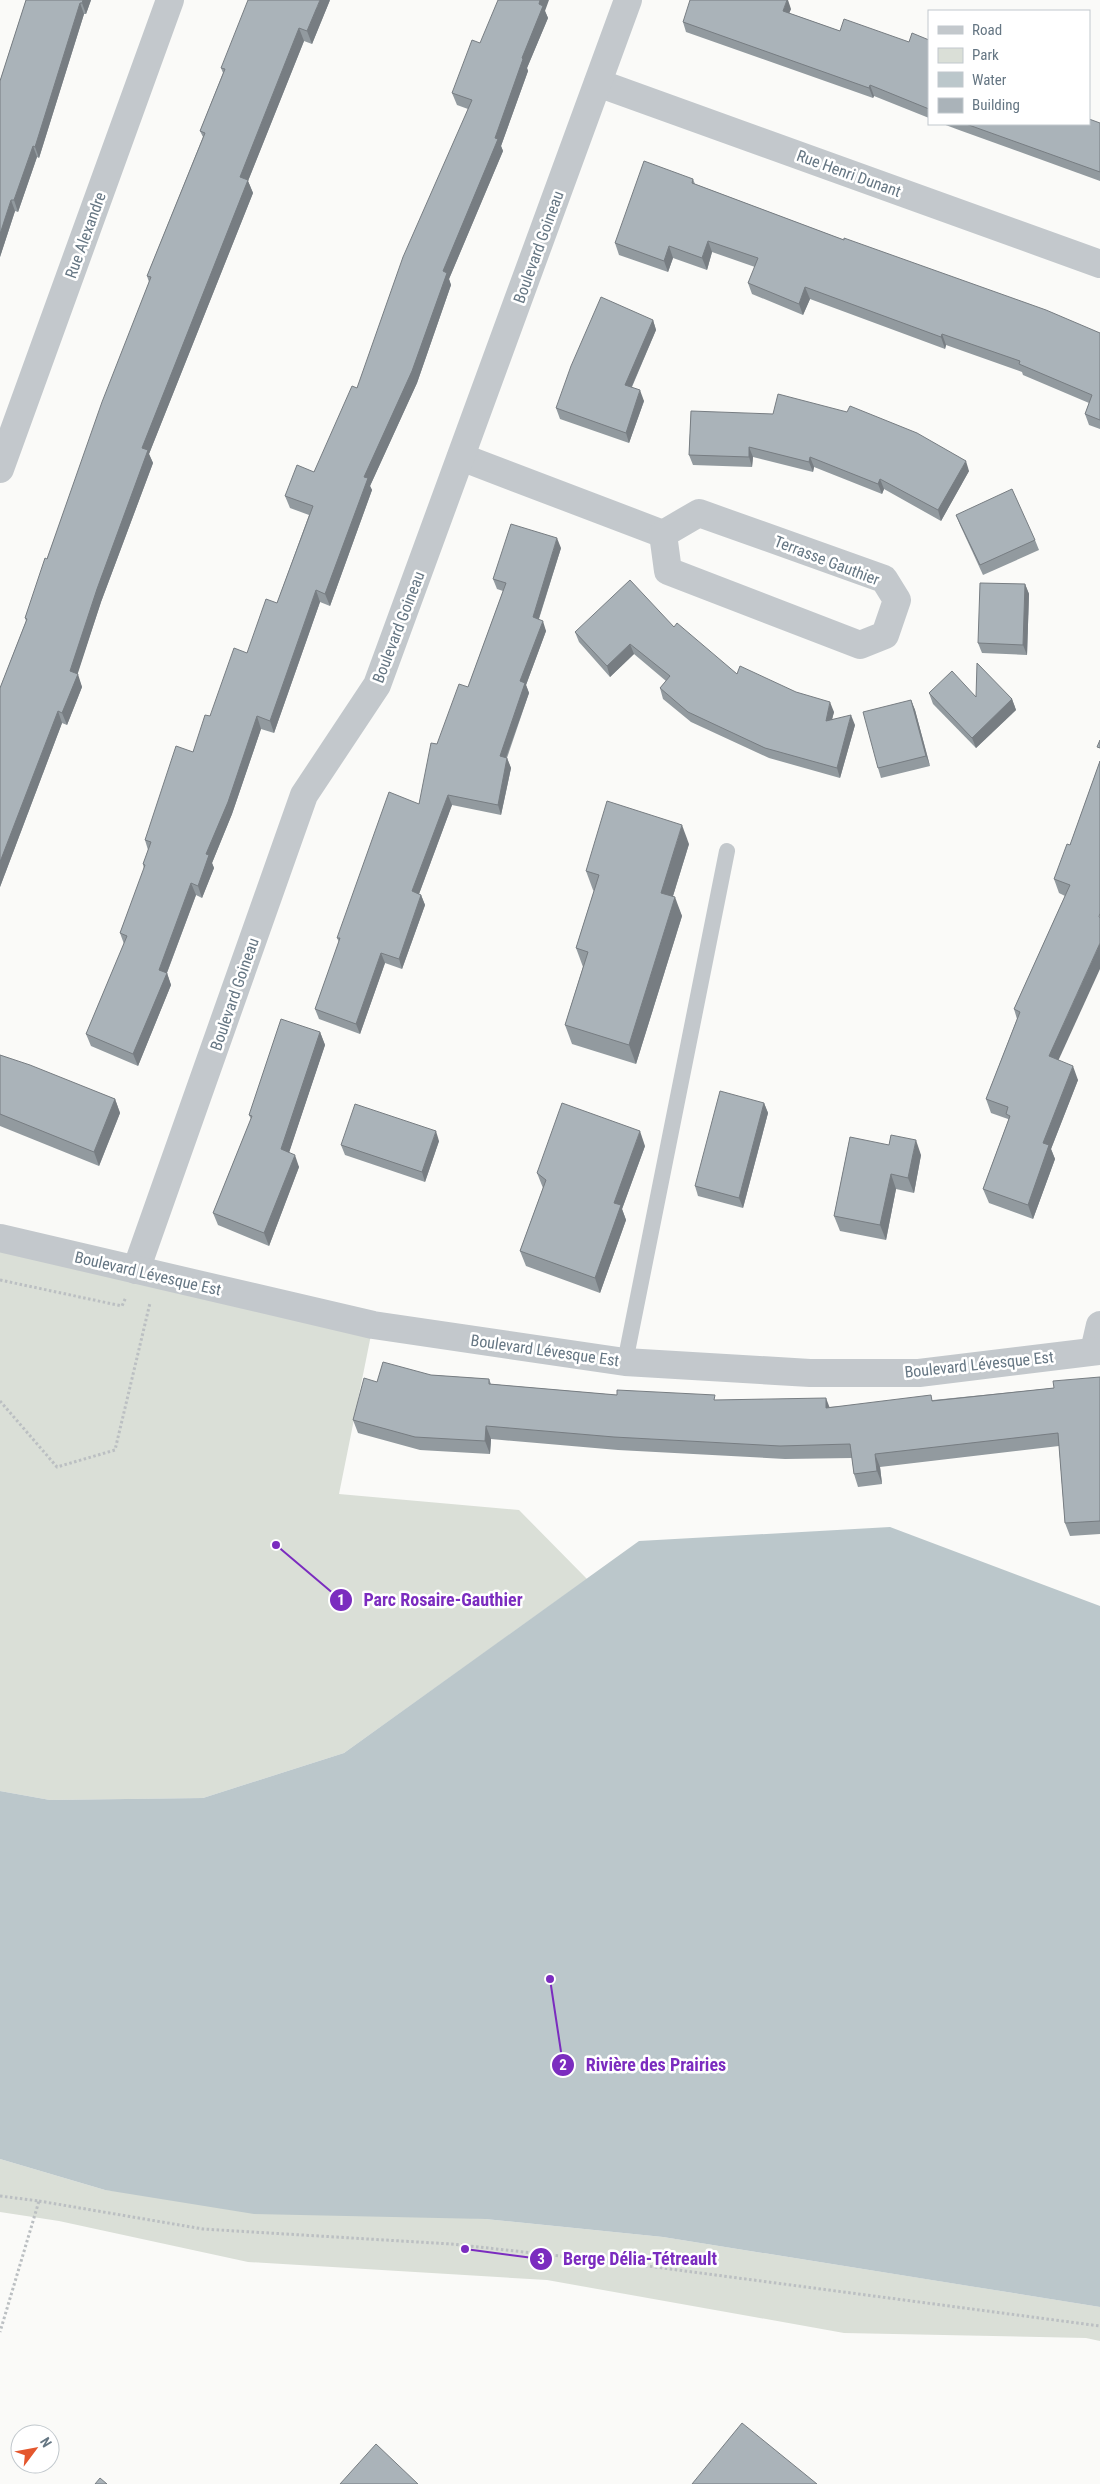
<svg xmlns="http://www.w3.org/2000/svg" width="1100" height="2484" font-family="'Roboto Condensed',sans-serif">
<rect width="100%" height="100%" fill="#fafaf8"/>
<!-- green -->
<g fill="#dadfd7">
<path d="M0,1238L373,1325L339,1494L519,1510L587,1579L344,1753L203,1798L50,1800L0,1791Z"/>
<path d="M0,2159L105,2190L485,2219L663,2237L1063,2301L1100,2307V2341L1086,2338L844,2333L547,2280L248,2262L59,2221L0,2212Z"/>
</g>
<!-- water -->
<path fill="#bbc7cb" d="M890,1527L1100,1606V2307L663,2237L485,2219L254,2214L105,2190L0,2159V1791L50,1800L203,1798L344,1753L639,1541Z"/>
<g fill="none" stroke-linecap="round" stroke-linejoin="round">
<!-- path -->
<g stroke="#bbbfc2" stroke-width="3" stroke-dasharray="2.5 2.5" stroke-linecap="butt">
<path d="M0,1280L122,1306L126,1297"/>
<path d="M0,1401L57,1467L115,1450L150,1303"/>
<path d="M0,2196L39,2201L0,2332"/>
<path d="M39,2201L203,2229L451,2244L625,2263L1100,2326"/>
</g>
<!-- service -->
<path stroke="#c3c8cc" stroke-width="16" d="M625,1362L727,851"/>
<!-- minor -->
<g stroke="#c3c8cc" stroke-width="28">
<path d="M598,83L1100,264"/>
<path d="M461,457L663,534"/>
<path d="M0,469L170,0"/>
<path d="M699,513L884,579L897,600L885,635L860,645L668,571L663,534Z"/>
<path d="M136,1270L304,795L377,685L628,0"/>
<path d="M1094,1351L1100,1325"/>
</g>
<!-- tertiary -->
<path stroke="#c3c8cc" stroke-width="28" d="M0,1238L373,1325L625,1362L810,1373H919L1100,1351"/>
</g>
<!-- wall -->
<g fill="#929a9f">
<path d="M26,0H91L86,14H84L39,158L37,157L18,212L15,211L0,257V81Z"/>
<path d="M330,0L312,44L304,41L248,181L253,193L149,454L153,463L101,602L77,674L82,687L67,725L62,723L0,887V688L26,621L25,618L149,282L147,276L203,137L200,131L223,73L221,68Z"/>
<path d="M791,9L789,13L840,31L909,42L929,40V118L874,96L873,98L686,32L683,22Z"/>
<path d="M545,11L548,18L527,68L528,71L501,146L503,151L449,279L451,285L417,383L370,486L372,490L330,606L320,602L274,733L261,729L232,814L212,863L214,868L202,898L196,895L167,973L171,985L138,1066L91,1046L86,1034L124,944L120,933L144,869L143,864L148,850L145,840L193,752L210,716L277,603L309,515L290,508L285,496L314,472L357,388L468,109L457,105L452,93L480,43Z"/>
<path d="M1100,123V181L959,130L943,124Z"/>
<path d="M693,179L695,184L844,240L1100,333V429L1089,425L1085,414L1089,403L1023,375L1022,372L946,345L945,349L810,299L803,315L752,294L748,283L755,267L712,252L707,270L673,258L668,272L619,255L615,243Z"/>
<path d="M653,320L656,330L632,387L644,401L629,443L560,419L556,408Z"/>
<path d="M691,411L969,471L941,521L884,489L882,494L814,467L813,472L753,457L752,467L693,465L689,455Z"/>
<path d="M956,515L1035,540L1039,550L983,575L960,525Z"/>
<path d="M561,548L539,619L546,631L526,685L529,693L507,758L511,768L501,815L452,805L419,894L421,895L425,905L402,969L385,963L360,1034L319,1019L315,1009L339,942L337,938L419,804L437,744L468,687L503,591L497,589L493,579Z"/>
<path d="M1025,584L1029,594L1027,655L982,653L978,643Z"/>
<path d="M674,627L737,674L834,712L832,719L855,725L840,778L769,758L691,722L663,699L660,688L666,681L634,654L610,677L579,642L575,632Z"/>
<path d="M929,693L1012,699L1016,710L976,748L933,704Z"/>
<path d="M911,700L915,710L930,766L881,778L878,768Z"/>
<path d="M1100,761L1058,1060L1078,1080L1051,1149L1055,1159L1033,1219L989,1203L983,1189L1008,1121V1119L991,1113L986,1099L1017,1019L1014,1009L1065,896L1059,893L1054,879L1070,845Z"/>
<path d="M689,844L673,896L682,916L636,1064L572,1044L565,1025L583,967L576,948L594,891L593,890L586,871Z"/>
<path d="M320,1032L325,1045L289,1152L299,1167L269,1246L218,1225L213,1213L251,1119L249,1115Z"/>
<path d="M0,1055L115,1099L120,1113L99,1166L0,1126Z"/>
<path d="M764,1103L768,1113L743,1208L698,1196L695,1186Z"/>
<path d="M850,1137L921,1155L914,1193L896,1189L886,1240L840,1231L834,1216Z"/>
<path d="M439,1141L425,1182L345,1155L341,1145Z"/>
<path d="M645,1146L622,1209L626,1220L600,1293L526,1266L520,1251L543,1188L537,1173Z"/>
<path d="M431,1375L489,1379L491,1384L617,1395L829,1407L933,1400L1054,1388L1100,1377V1534L1070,1536L1065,1523L1059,1446L880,1467L882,1484L858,1487L854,1474L852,1458L785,1459L618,1450L491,1439L490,1454L420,1450L358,1433L353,1420L377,1382Z"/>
</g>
<!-- shaded-wall -->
<g fill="#777d82">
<path d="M83,0H91L86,14L82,3Z"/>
<path d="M320,0H330L312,44L307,31Z"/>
<path d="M540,0H549L545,11L548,18L527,68L528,71L501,146L503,151L449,279L451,285L417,383L370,486L372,490L330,606L325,594L364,477L443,271L495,138Z"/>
<path d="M787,0H788L791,9L786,21L783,11Z"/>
<path d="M80,3L84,14L39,158L35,147Z"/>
<path d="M299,28L304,41L248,181L253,193L149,454L153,463L101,602L77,676L78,674L82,687L67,725L62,713L70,671L142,448L240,177Z"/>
<path d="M870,85L874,96L873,98L869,88Z"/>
<path d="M33,146L37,157L18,212L14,200Z"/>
<path d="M11,200L15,211L0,257V234Z"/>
<path d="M708,241L712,252L707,270L702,258Z"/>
<path d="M669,246L673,258L668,272L664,261Z"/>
<path d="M805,287L810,299L803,315L799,304Z"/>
<path d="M653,320L656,330L628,395L625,385Z"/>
<path d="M942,334L946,345L945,349L941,337Z"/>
<path d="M640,390L644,401L629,443L626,433Z"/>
<path d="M749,447L753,457L752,467L749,457Z"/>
<path d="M810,457L814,467L813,472L809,462Z"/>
<path d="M966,461L969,471L941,521L938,510Z"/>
<path d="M880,479L884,489L882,494L878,484Z"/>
<path d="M557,538L561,548L536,627L533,617Z"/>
<path d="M1025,584L1029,594L1027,655L1023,645Z"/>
<path d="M316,590L320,602L274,733L270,721Z"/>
<path d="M543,621L546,631L526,685L529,693L503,766L500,756L520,681Z"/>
<path d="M630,644L634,654L610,677L607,666Z"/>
<path d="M1012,699L1016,710L976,748L972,738Z"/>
<path d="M911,700L915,710L930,766L926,756Z"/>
<path d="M830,702L834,712L829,731L826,721Z"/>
<path d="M58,711L62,723L0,887V862Z"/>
<path d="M851,715L855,725L840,778L837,768Z"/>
<path d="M257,716L261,729L232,814L212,863L214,868L202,898L198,886L206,854Z"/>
<path d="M507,758L511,768L501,815L498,805Z"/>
<path d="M448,795L452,805L416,902L412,891Z"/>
<path d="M682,825L689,844L668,912L661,893Z"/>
<path d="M191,883L196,895L166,975L167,973L171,985L138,1066L133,1054L159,970Z"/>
<path d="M421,895L425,905L402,969L399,959Z"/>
<path d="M675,897L682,916L636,1064L629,1045Z"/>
<path d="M1100,943V969L1054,1070L1049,1056Z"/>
<path d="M381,953L385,963L360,1034L356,1024Z"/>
<path d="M320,1032L325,1045L286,1162L281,1149Z"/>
<path d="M1073,1066L1078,1080L1051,1149L1055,1159L1033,1219L1028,1205L1043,1143Z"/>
<path d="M115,1099L120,1113L99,1166L94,1152Z"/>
<path d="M764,1103L768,1113L743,1208L739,1198Z"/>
<path d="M436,1131L439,1141L425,1182L422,1172Z"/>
<path d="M640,1131L645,1146L622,1209L626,1220L600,1293L595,1278L614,1203Z"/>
<path d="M916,1140L921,1155L914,1193L908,1178Z"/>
<path d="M295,1155L299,1167L269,1246L264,1233Z"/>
<path d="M891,1174L896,1189L886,1240L880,1225Z"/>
<path d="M826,1398L831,1411L826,1408Z"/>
<path d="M486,1426L491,1439L490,1454L485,1441Z"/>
<path d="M875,1454L880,1467L882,1484L877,1471Z"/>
</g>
<!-- building -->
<g fill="#aab3b9" stroke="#777d82">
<path d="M26,0H83L82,3H80L35,147L33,146L14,200H11L0,234V81Z"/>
<path d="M248,0H320L307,31L299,28L240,177L248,180L142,448L148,450L97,589L70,671L78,674L62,713L58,711L0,862V688L27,619L25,618L45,558L47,559L102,402L151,277L147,276L205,133L200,131L225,69L221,68Z"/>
<path d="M498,0H540L539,4L543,6L522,58L523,59L495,138L498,139L443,271L447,273L412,371L364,477L368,478L325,594L316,590L270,721L257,716L228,802L206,854L209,855L198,886L191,883L159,970L167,973L133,1054L86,1034L127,936L120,933L145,865L143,864L151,842L145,840L176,746L193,752L205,715L210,716L234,648L247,653L266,599L277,603L313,506L285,496L297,465L314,472L352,386L357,388L403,257L472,100L452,93L472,40L480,43Z"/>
<path d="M690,0H787L783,11L840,31L844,19L909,42L912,33L929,40V109L870,85L869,88L683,22Z"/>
<path d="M1089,119L1100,123V172L966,124H1089Z"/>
<path d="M644,161L693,179L692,183L844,240V238L1046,310L1100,333V420L1085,414L1092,395L1019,364L1020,361L942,334L941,337L805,287L799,304L748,283L758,258L708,241L702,258L669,246L664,261L615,243Z"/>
<path d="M601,297L653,320L625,385L640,390L626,433L556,408L571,366Z"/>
<path d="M778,394L847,412L850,406L917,433L966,461L938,510L880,479L878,484L810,457L809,462L749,447V457L689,455L691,411L773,414Z"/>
<path d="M1012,489L1035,540L980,565L956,515Z"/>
<path d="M511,524L557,538L533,617L543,621L520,681L525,683L500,756L507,758L498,805L448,795L412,891L421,895L399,959L381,953L356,1024L315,1009L340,938H337L389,792L419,804L431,743L437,744L459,684L468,687L506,583L493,579Z"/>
<path d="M630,580L674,627L677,623L737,674L740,666L796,692L830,702L826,721L851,715L837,768L765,748L688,712L660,688L670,676L630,644L607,666L575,632Z"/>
<path d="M980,583L1025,584L1023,645L978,643Z"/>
<path d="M977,663L1012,699L972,738L929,693L952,671L976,697Z"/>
<path d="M911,700L926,756L878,768L863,712Z"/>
<path d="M1100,740V748L1097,747Z"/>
<path d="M1100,761V913L1099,917H1100V943L1049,1056L1073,1066L1043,1143L1049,1145L1028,1205L983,1189L1010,1116L1006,1114L1008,1107L986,1099L1020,1012L1014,1009L1070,885L1054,879L1067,844L1070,845Z"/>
<path d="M607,801L682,825L661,893L675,897L629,1045L565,1025L588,952L576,948L599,875L586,871Z"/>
<path d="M281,1019L320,1032L281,1149L295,1155L264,1233L213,1213L252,1116L249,1115Z"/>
<path d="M0,1055L30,1065L115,1099L94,1152L0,1114Z"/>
<path d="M720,1091L764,1103L739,1198L695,1186Z"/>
<path d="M562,1103L640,1131L614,1203L621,1205L595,1278L520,1251L546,1180L537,1173Z"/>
<path d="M355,1104L436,1131L422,1172L341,1145Z"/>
<path d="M891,1135L916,1140L908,1178L891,1174L880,1225L834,1216L850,1137L889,1145Z"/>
<path d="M383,1362L431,1375L489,1379V1384L617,1395V1390L715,1395L714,1400L826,1398V1408L931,1395L932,1401L1054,1388L1053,1381L1100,1377V1521L1065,1523L1058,1433L875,1454L877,1471L854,1474L850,1444L780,1446L614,1437L486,1426L485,1441L415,1437L353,1420L364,1378L377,1382Z"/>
<path d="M742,2423L817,2484H692Z"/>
<path d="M376,2444L418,2484H340Z"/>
<path d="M100,2478L107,2484H95Z"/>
</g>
<g text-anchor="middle" stroke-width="5" stroke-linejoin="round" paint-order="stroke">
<!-- street labels -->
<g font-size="16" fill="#657683" stroke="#fff">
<text transform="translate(849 173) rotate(20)" y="6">Rue Henri Dunant</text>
<text transform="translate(85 235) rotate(-70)" y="6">Rue Alexandre</text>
<text transform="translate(538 247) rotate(-70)" y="6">Boulevard Goineau</text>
<text transform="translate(827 560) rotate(21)" y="6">Terrasse Gauthier</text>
<text transform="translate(398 627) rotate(-69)" y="6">Boulevard Goineau</text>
<text transform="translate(234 994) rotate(-71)" y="6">Boulevard Goineau</text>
<text transform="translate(148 1273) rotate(13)" y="6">Boulevard Lévesque Est</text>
<text transform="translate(545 1350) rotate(8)" y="6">Boulevard Lévesque Est</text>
<text transform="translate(979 1364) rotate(-6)" y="6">Boulevard Lévesque Est</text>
</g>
</g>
<!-- callouts -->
<path fill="none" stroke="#7b2cbf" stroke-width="2" d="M276 1545L341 1600M550 1979L563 2065M465 2249L541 2259"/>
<g fill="#7b2cbf" stroke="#fff" stroke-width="2">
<circle cx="276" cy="1545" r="5"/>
<circle cx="550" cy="1979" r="5"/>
<circle cx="465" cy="2249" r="5"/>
<circle cx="341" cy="1600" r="12"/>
<circle cx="563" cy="2065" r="12"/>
<circle cx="541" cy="2259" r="12"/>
</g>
<g font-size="15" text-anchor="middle" font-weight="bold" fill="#fff">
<text x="341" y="1605">1</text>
<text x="563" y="2070">2</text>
<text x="541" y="2264">3</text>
</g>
<g font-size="18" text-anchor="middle" font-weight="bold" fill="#7b2cbf" stroke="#fff" stroke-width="5" stroke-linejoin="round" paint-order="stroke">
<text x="443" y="1606">Parc Rosaire-Gauthier</text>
<text x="656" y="2071">Rivière des Prairies</text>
<text x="640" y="2265">Berge Délia-Tétreault</text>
</g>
<!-- legend -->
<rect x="928" y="10" width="162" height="115" fill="#ffffff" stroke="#c1c8cd"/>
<rect x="938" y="26" width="25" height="8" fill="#c3c8cc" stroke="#c1c8cd"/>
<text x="972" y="35" font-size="15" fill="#657683">Road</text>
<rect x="938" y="48" width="25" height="15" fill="#dadfd7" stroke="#c1c8cd"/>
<text x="972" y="60" font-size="15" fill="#657683">Park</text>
<rect x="938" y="72" width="25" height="15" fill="#bbc7cb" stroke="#c1c8cd"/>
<text x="972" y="85" font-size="15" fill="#657683">Water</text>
<rect x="938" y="98" width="25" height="15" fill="#aab3b9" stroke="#c1c8cd"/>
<text x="972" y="110" font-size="15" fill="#657683">Building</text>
<!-- north arrow -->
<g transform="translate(35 2449) rotate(58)"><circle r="24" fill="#ffffff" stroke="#c1c8cd"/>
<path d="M0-4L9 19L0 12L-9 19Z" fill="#e4572e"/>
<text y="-8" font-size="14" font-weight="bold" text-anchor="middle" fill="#657683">N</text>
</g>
</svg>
